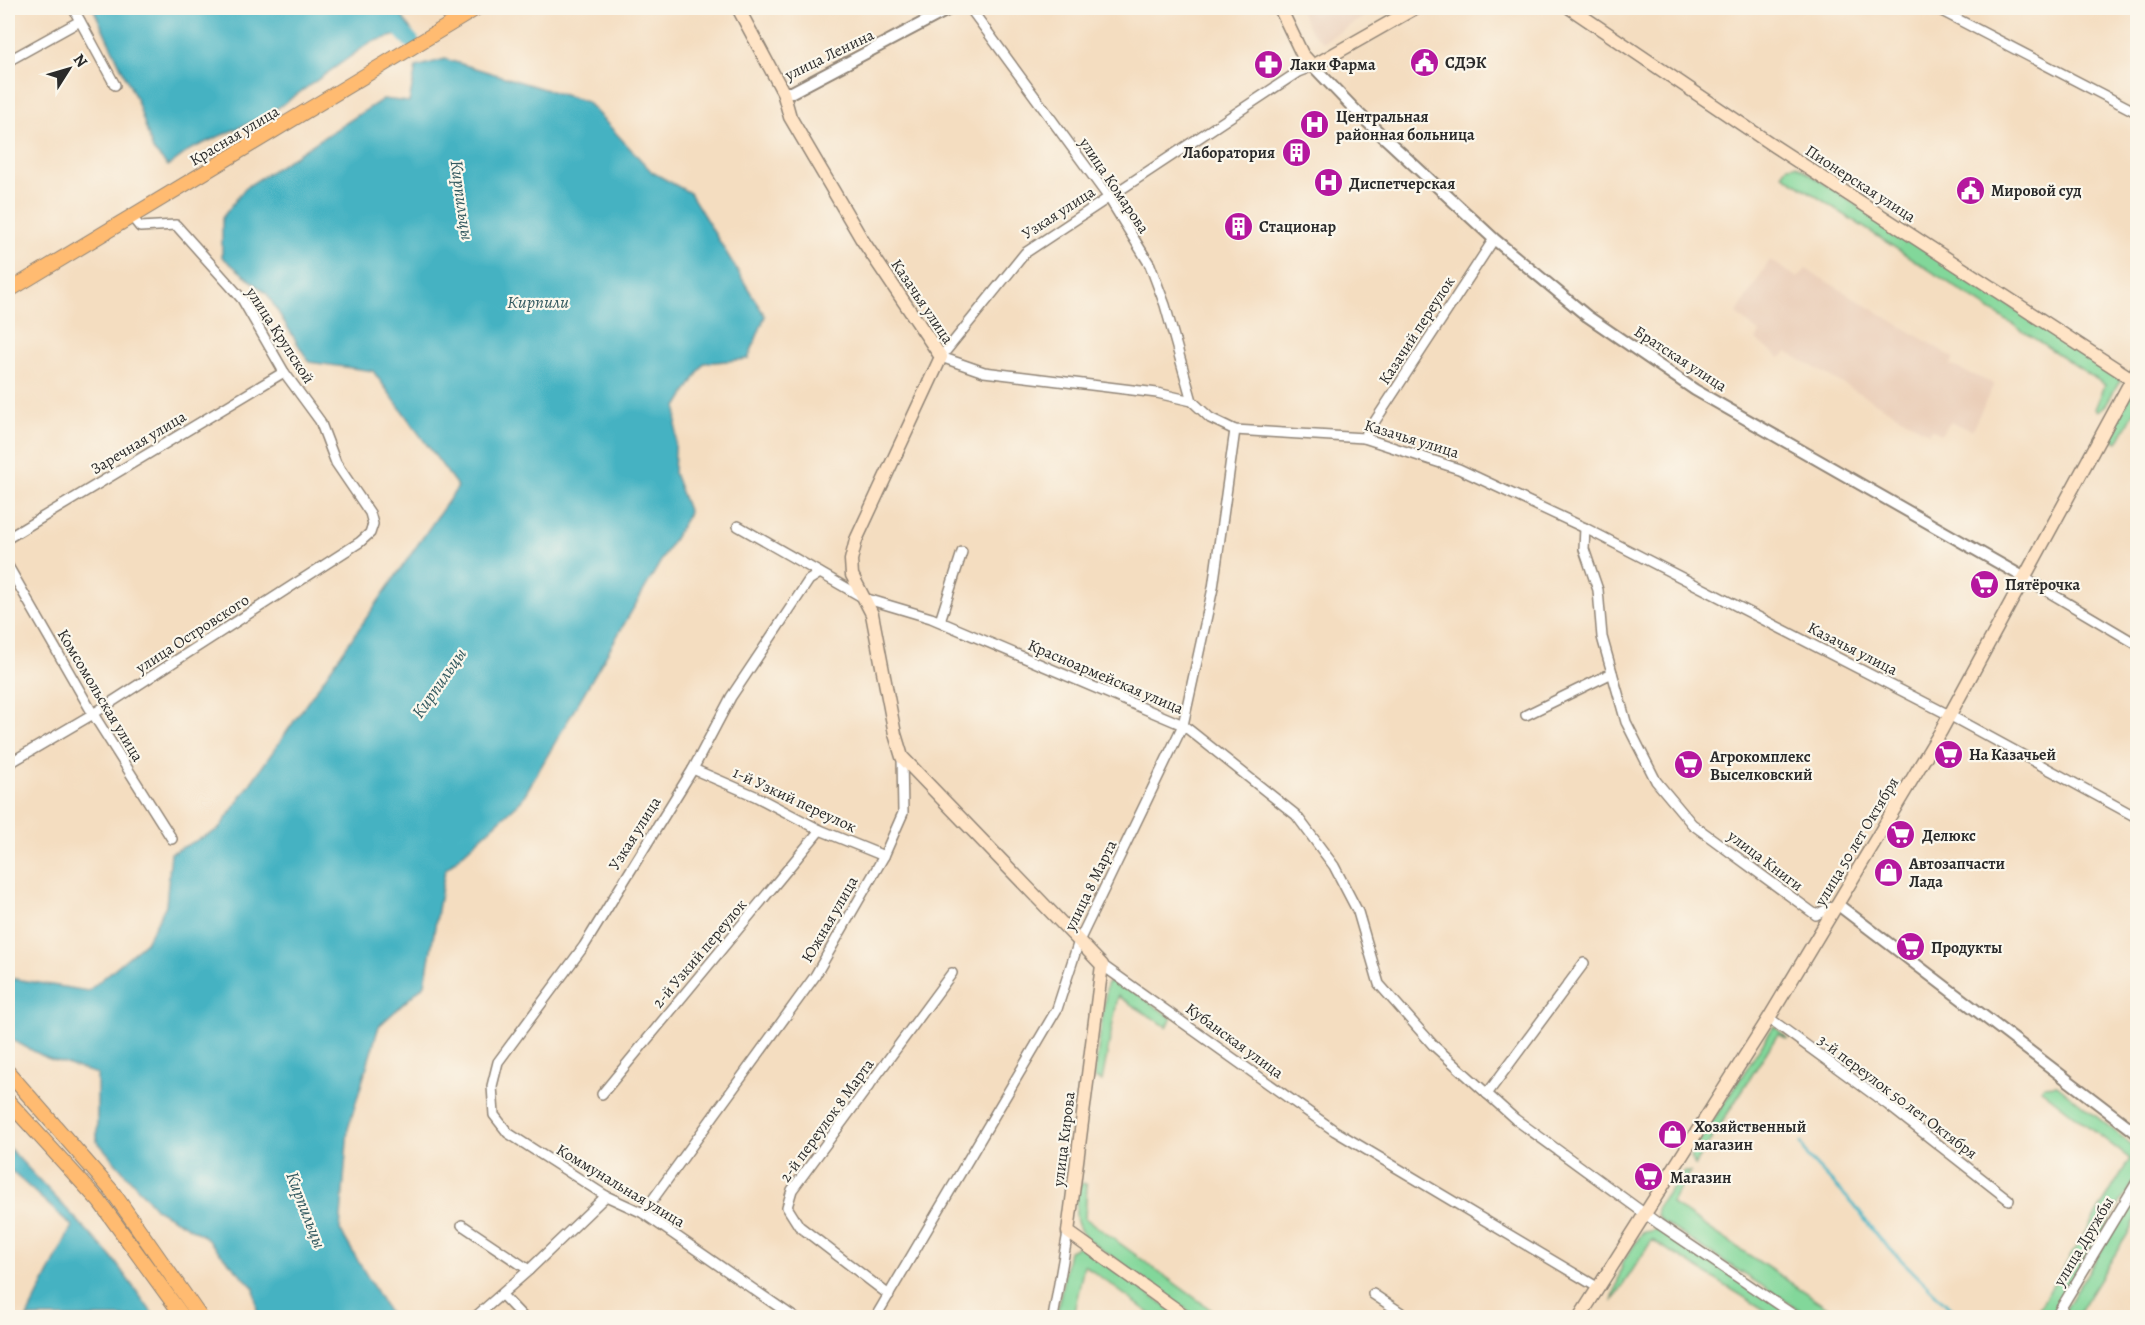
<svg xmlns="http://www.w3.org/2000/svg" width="2145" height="1325" font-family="Alegreya,serif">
<rect width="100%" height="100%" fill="#fbf7ec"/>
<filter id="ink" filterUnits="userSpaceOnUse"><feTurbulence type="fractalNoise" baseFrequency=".0167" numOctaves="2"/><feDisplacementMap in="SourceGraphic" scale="12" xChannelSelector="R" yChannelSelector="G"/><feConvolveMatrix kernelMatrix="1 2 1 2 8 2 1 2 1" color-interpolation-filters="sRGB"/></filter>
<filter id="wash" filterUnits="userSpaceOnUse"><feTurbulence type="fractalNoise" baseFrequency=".008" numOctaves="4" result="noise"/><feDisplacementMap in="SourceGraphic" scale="24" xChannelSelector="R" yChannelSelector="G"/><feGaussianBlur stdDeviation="1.35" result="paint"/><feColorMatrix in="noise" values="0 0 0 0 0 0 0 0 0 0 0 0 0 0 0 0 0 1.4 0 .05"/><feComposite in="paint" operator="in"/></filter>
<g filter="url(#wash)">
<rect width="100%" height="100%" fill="#f4ddc0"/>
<!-- built -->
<g fill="#eaceb8">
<path d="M1299,8H1378L1323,42L1310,30Z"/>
<path d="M1770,260L1798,278L1806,269L1954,358L1950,365L1994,384L1972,430L1951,422L1941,434L1931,429L1929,433L1787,352L1780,358L1756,340L1760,333L1736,314Z"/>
</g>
<!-- green -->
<g fill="#82d79a" stroke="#568162" stroke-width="1.5">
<path d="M1796,165L2118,376L2120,381L2105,406L2098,411L2095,409L2105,385L2101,382L1782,174L1788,166Z"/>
<path d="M2137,393V407L2118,442L2110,438L2109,434L2131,394Z"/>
<path d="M1114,978L1172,1018L1167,1027L1118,996L1102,1081L1094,1078L1107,984Z"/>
<path d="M1774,1026L1788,1039L1778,1034L1695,1165L1690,1157L1692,1153Z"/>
<path d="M2057,1085L2137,1149V1175L2052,1317L2033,1318L2130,1159L2040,1089L2043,1086Z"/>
<path d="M1684,1172H1690L1671,1203L1842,1317H1811L1661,1221L1657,1215V1207Z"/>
<path d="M1083,1183L1087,1185L1085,1218L1221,1317H1197L1086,1238C1071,1221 1076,1205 1079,1185Z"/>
<path d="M2137,1192V1219L2076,1317L2060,1318Z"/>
<path d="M1658,1229L1798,1317H1776L1652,1240L1612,1302L1623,1262L1642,1233Z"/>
<path d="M1080,1246L1181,1317H1155L1084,1265L1073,1317L1056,1318L1069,1251Z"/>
</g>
<!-- water -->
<g fill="#45b2c2" stroke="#386e76" stroke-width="1.5">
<path d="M93,8H396L412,31L371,42L269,114L191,149L168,166L153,150L137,101Z"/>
<path d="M445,59L587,102L652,172L690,193L765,316L748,359L704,363L677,407L674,473L689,513L521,801L445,870L425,984L379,1026L348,1129L340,1230L391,1317H258L254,1288L204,1236L156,1209L97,1141V1074L47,1058L8,1038V978L88,991L146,942L166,905L171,853L218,830L458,487L373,371L309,362L267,294L222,257V218L245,188L383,99L409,102L416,67Z"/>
<path d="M8,1147L111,1256L155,1317H27L72,1226L8,1168Z"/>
</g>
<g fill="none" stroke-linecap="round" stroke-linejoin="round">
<!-- stream -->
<path stroke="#45b2c2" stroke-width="3" d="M1801,1143L1808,1157L1854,1205L1878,1237L1960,1318"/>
<!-- river -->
<path stroke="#45b2c2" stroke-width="16" d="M379,8L411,41"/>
</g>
</g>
<g filter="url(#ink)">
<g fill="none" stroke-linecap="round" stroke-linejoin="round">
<defs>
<g id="minor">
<path d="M73,8L115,85"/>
<path d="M970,8L1109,198L1150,265L1165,305L1192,401"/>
<path d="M1936,8L2138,113"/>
<path d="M8,61L80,21"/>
<path d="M1313,66L1298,72L1025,253L941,357L984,372L1157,393L1192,401L1210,418L1235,430L1364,438L1459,469L1585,528L1949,715L2138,818"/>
<path d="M1364,438L1494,239"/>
<path d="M738,526L864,598L931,618L1183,725L1296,815L1334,866L1358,912L1379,984L1433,1045L1515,1119L1659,1224L1798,1318"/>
<path d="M1585,528L1584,549L1598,590L1602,637L1626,722L1656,781L1692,824L1816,915L1837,904"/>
<path d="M8,538L284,372"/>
<path d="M8,566L93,714L172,839"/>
<path d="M2025,578L2138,645"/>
<path d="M940,621L962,552"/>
<path d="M1526,715L1612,673"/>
<path d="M8,764L93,714L360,542L370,533L373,524L370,513L336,463L320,421L284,372L242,299L176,225L140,227L132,217"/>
<path d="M693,769L755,796L820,830L884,856"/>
<path d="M1102,965L1335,1131L1597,1287"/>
<path d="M1769,1018L1888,1105L2009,1200"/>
<path d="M602,1094L820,830"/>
<path d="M1487,1094L1584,963"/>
<path d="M643,1213L815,976L884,856L903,813L902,757"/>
<path d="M462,1225L529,1270"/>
<path d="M1373,1294L1409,1318"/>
<path d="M502,1295L524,1318"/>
<path d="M889,1295L799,1226L787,1207L792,1190L952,973"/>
<path d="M474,1318L529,1270L606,1196"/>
<path d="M795,1318L643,1213L606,1196L508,1133L494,1115L492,1086L498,1062L584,946L693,769L731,697L809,580L820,573"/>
<path d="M875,1318L1057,1009L1079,941L1183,725L1213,588L1235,430"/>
<path d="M1053,1318L1068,1232"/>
<path d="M2055,1318L2138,1180"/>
</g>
<g id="tertiary">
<path d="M1313,66L1360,115L1494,239L1587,316L1695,390L2025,578"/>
<path d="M783,92H792L951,8"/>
<path d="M1837,904L2138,1134"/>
</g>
<g id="secondary">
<path d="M738,8L783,92L790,117L861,238L941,357L856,540L851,560L852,575L872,614L895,734L902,757L1102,965L1068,1232L1188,1318"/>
<path d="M1280,8L1302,54L1313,66L1415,8"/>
<path d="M1570,8L1774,146L2132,379"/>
<path d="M1579,1318L1769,1018L1941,731L2138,368"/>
</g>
<g id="primary">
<path d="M8,291L477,8"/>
<path d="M8,1072L112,1191L201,1318"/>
<path d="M8,1101L99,1201L184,1318"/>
</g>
</defs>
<!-- minor casing -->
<use href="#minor" stroke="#908476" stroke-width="12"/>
<!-- tertiary casing -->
<use href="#tertiary" stroke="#908476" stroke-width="14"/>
<!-- secondary casing -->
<use href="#secondary" stroke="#908476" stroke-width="15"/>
<!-- primary casing -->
<use href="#primary" stroke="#908476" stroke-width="16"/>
<!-- minor -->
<use href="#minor" stroke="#fff" stroke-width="9"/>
<!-- tertiary -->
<use href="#tertiary" stroke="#fff" stroke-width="10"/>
<!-- secondary -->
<use href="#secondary" stroke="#ffe4c6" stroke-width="12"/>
<!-- primary -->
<use href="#primary" stroke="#ffbb71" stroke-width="14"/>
</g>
</g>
<!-- icons -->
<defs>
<symbol id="civic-disc" viewBox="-11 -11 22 22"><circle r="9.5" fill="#b5179e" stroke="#fbf7ec"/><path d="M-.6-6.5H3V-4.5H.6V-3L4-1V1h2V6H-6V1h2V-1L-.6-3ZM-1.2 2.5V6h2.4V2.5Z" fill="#fff"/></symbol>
<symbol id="pharmacy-disc" viewBox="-11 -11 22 22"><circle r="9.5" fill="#b5179e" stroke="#fbf7ec"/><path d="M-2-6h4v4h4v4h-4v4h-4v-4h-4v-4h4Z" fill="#fff"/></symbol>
<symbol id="hospital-disc" viewBox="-11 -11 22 22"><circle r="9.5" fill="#b5179e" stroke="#fbf7ec"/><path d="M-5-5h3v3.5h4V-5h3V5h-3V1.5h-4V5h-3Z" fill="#fff"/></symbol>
<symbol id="building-disc" viewBox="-11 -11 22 22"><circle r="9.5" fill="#b5179e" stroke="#fbf7ec"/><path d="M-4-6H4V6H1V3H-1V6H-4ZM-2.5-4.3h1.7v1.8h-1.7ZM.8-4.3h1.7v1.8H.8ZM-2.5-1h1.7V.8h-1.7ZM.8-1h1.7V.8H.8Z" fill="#fff"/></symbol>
<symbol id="supermarket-disc" viewBox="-11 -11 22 22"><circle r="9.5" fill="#b5179e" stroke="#fbf7ec"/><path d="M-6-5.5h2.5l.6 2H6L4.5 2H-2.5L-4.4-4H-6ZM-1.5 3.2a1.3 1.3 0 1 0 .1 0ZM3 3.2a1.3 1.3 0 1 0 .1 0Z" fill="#fff"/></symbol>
<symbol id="shop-disc" viewBox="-11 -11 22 22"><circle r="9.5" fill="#b5179e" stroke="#fbf7ec"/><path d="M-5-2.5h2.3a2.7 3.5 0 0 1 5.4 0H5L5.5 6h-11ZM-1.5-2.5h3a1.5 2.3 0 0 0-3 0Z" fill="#fff"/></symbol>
</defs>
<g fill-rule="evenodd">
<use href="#civic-disc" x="1408" y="46" width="33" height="33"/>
<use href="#pharmacy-disc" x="1252" y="48" width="33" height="33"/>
<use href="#hospital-disc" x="1298" y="108" width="33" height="33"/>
<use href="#building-disc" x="1280" y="136" width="33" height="33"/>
<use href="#hospital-disc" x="1312" y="166" width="33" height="33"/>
<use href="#civic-disc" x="1954" y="174" width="33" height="33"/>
<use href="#building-disc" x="1222" y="210" width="33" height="33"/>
<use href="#supermarket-disc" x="1968" y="568" width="33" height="33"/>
<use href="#supermarket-disc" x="1932" y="738" width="33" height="33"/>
<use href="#supermarket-disc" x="1672" y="748" width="33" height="33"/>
<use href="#supermarket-disc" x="1884" y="818" width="33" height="33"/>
<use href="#shop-disc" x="1872" y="856" width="33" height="33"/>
<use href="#supermarket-disc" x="1894" y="930" width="33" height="33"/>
<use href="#shop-disc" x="1656" y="1118" width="33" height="33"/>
<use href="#supermarket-disc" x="1632" y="1160" width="33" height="33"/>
</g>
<g text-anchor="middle" stroke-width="4.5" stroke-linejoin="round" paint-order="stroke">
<!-- street labels -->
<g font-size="16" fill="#2b2b2b" stroke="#fbf7ec">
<text transform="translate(829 54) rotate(-26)" y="6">улица Ленина</text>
<text transform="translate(234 135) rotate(-31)" y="6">Красная улица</text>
<text transform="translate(1861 183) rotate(33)" y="6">Пионерская улица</text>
<text transform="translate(1115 185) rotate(56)" y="6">улица Комарова</text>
<text transform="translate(1058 212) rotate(-33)" y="6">Узкая улица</text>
<text transform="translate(923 301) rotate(56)" y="6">Казачья улица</text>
<text transform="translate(1416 330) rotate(-57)" y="6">Казачий переулок</text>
<text transform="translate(281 335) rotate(57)" y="6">улица Крупской</text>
<text transform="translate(1681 358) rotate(33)" y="6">Братская улица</text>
<text transform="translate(1412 438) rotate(17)" y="6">Казачья улица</text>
<text transform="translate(138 442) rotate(-31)" y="6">Заречная улица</text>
<text transform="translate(192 633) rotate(-33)" y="6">улица Островского</text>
<text transform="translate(1853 648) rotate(27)" y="6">Казачья улица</text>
<text transform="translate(1106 676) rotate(23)" y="6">Красноармейская улица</text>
<text transform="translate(101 695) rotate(59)" y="6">Комсомольская улица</text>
<text transform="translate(795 799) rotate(25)" y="6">1-й Узкий переулок</text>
<text transform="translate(634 833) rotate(-58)" y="6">Узкая улица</text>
<text transform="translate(1856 841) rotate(-59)" y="6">улица 50 лет Октября</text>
<text transform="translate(1766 860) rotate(37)" y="6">улица Книги</text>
<text transform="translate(1090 885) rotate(-64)" y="6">улица 8 Марта</text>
<text transform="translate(829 919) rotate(-60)" y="6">Южная улица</text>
<text transform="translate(699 953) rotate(-50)" y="6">2-й Узкий переулок</text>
<text transform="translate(1235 1040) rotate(36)" y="6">Кубанская улица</text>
<text transform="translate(1898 1096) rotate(37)" y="6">3-й переулок 50 лет Октября</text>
<text transform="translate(826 1120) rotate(-54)" y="6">2-й переулок 8 Марта</text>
<text transform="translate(1063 1139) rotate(-83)" y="6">улица Кирова</text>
<text transform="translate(621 1185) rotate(31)" y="6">Коммунальная улица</text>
<text transform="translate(2083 1241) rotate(-59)" y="6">улица Дружбы</text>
</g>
<!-- poi labels -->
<g font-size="16" font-weight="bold" fill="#2b2b2b" stroke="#fbf7ec" text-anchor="start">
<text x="1445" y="68">СДЭК</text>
<text x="1290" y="70">Лаки Фарма</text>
<text x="1336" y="122">Центральная<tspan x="1336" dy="18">районная больница</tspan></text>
<text x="1275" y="158" text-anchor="end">Лаборатория</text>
<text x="1349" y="189">Диспетчерская</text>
<text x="1991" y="196">Мировой суд</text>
<text x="1259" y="232">Стационар</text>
<text x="2005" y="590">Пятёрочка</text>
<text x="1969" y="760">На Казачьей</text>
<text x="1710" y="762">Агрокомплекс<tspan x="1710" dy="18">Выселковский</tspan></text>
<text x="1922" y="841">Делюкс</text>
<text x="1909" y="869">Автозапчасти<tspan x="1909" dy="18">Лада</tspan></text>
<text x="1931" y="953">Продукты</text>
<text x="1694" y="1132">Хозяйственный<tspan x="1694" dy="18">магазин</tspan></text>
<text x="1670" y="1183">Магазин</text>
</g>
<!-- water labels -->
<g font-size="18" font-style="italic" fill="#345a60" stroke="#fbf7ec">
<text transform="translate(462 200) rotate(82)" y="6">Кирпильцы</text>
<text x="538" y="308">Кирпили</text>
<text transform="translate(439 683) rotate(-55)" y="6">Кирпильцы</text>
<text transform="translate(306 1210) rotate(69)" y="6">Кирпильцы</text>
</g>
</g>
<!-- margin -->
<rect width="2145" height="1325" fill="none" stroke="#fbf7ec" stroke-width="30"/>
<!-- north arrow -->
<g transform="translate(69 69) rotate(53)" stroke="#fbf7ec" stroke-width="4.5" paint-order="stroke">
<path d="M0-4.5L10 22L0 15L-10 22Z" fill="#2b2b2b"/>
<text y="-9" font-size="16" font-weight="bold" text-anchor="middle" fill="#2b2b2b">N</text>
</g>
</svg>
